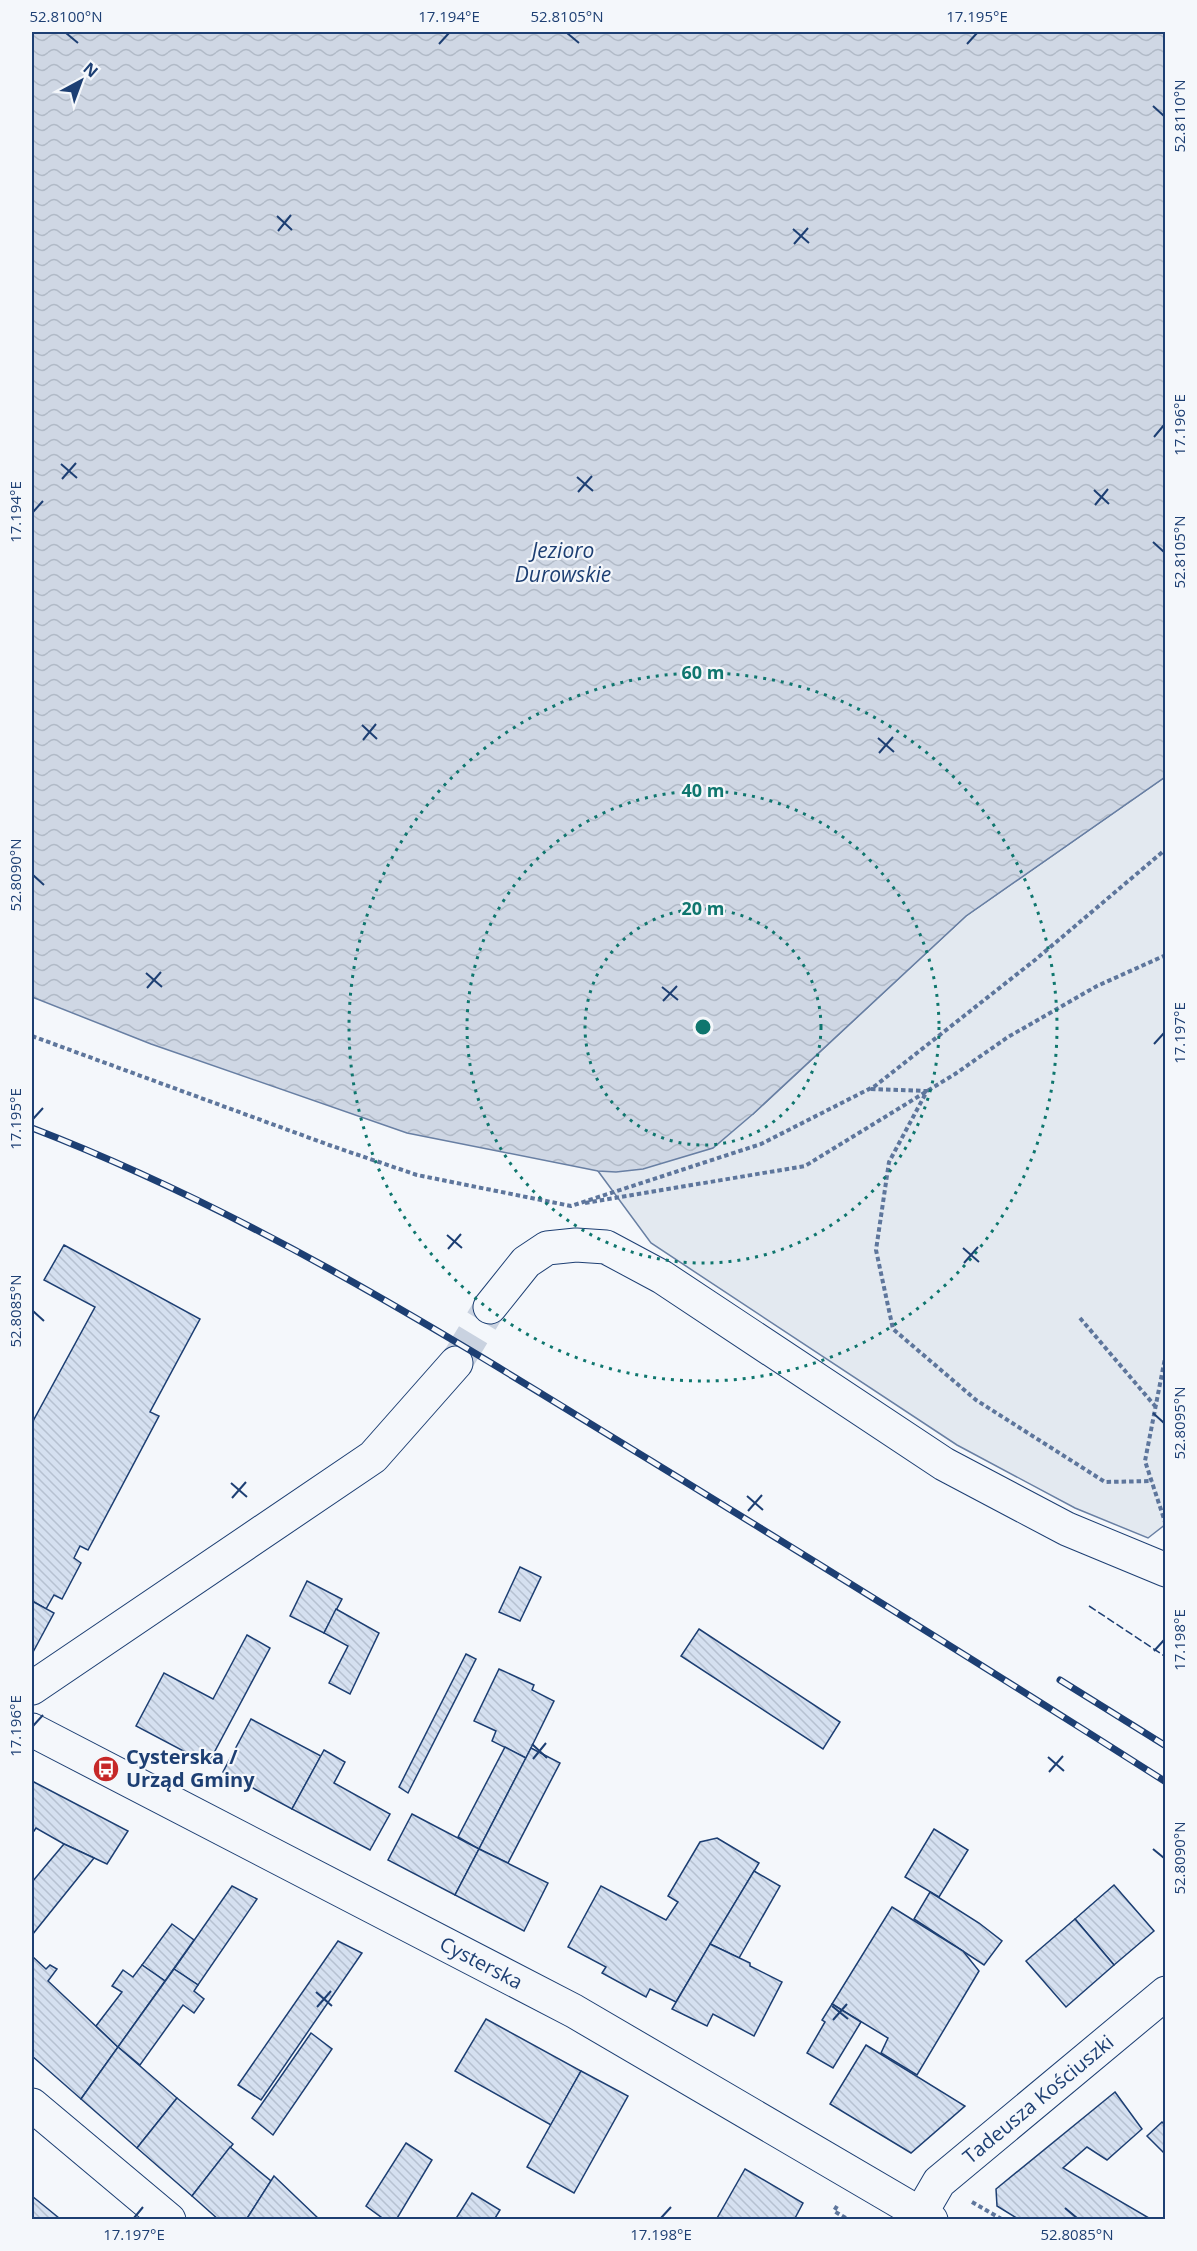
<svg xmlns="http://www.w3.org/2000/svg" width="1197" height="2251" font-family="'Open Sans',sans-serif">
<defs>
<pattern id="water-waves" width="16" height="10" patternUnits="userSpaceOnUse" patternTransform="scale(1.5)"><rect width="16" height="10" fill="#cfd7e4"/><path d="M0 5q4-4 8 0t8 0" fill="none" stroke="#b1bac7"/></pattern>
<pattern id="building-back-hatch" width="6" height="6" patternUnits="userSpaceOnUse" patternTransform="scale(1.5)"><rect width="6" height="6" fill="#d5e0f0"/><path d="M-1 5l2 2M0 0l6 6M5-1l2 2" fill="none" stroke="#b6c1d1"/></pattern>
</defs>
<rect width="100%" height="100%" fill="#f4f7fb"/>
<!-- green -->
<path fill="#e3e9f0" stroke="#687fa3" stroke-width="1.5" d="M1165,777L1166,1524L1148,1538L1075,1508L957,1445L651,1243L598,1171L753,1114L966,916Z"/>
<!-- water -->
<path fill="url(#water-waves)" stroke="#687fa3" stroke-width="1.5" d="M32,32H1165V777L966,916L753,1114L713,1148L643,1169L616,1172L598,1171L407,1133L151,1044L32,997Z"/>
<!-- building -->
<g fill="url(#building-back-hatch)" stroke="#1d3f73" stroke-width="1.5">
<path d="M64,1245L200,1319L150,1412L159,1416L88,1550L80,1546L74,1558L81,1563L62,1599L54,1595L46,1609L32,1601V1423L95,1307L44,1280Z"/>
<path d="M520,1567L541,1577L520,1621L499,1612Z"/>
<path d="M307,1581L342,1599L324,1633L290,1616Z"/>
<path d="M32,1601L54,1613L32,1654Z"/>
<path d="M336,1609L379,1633L350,1694L329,1683L348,1646L324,1633Z"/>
<path d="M699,1629L840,1722L823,1749L681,1656Z"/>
<path d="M247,1635L270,1648L208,1764L136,1726L164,1673L213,1699Z"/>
<path d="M466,1654L476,1659L408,1793L399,1787Z"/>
<path d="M499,1669L534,1685L532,1690L554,1701L526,1758L492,1741L496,1731L474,1721Z"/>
<path d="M251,1719L321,1756L292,1809L223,1772Z"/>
<path d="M505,1747L526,1758L479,1849L458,1837Z"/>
<path d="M531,1748L560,1763L508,1863L479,1849Z"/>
<path d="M324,1750L345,1762L334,1783L390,1814L370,1850L292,1809Z"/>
<path d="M32,1781L128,1831L107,1864L64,1844L36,1828L34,1831L32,1830Z"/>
<path d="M412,1814L479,1849L455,1895L388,1860Z"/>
<path d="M934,1829L968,1850L939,1897L905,1877Z"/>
<path d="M717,1838L759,1863L676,2002L650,1989L646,1997L602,1973L606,1967L568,1947L601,1886L666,1920L678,1902L668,1896L700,1842Z"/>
<path d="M64,1844L94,1858L32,1935V1882Z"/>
<path d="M479,1849L548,1883L524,1931L455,1895Z"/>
<path d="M754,1871L780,1886L739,1958L710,1944Z"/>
<path d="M1114,1885L1154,1931L1114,1965L1075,1919Z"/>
<path d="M232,1886L257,1899L198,1985L174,1969Z"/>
<path d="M930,1892L979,1923L1002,1941L984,1965L914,1919Z"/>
<path d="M892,1907L963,1951L979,1971L917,2075L881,2053L888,2038L832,2004Z"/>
<path d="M1075,1919L1114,1965L1066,2007L1026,1961Z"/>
<path d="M172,1924L194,1940L165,1981L142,1965Z"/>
<path d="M338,1941L362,1953L261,2100L238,2085Z"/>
<path d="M710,1944L750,1963V1966L782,1982L754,2036L713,2014L707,2026L672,2009Z"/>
<path d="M32,1956L46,1969L50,1965L57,1969L48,1981L118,2047L81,2099L32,2056Z"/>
<path d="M142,1965L165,1981L118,2047L96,2026L122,1992L112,1986L123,1970L133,1977Z"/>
<path d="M174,1969L198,1985L194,1991L204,1999L194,2013L183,2005L140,2065L118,2047Z"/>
<path d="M832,2004L861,2022L833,2068L807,2053L825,2022L822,2020Z"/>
<path d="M486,2019L581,2071L551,2125L455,2071Z"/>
<path d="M311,2033L332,2049L273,2135L252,2118Z"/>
<path d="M866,2045L965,2106L911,2153L830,2104Z"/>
<path d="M118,2047L177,2098L137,2148L81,2099Z"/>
<path d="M581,2071L628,2096L574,2193L527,2167Z"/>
<path d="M1115,2092L1142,2129L1107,2160L1087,2147L1063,2168L1149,2218L1148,2220H1020L997,2206L996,2189Z"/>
<path d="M177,2098L233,2144L192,2196L137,2148Z"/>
<path d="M1162,2122L1166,2126V2155L1147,2136Z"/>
<path d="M406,2143L432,2160L396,2220H385L366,2206Z"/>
<path d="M230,2147L271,2181L246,2220H219L192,2196Z"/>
<path d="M745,2169L803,2203L794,2220H716Z"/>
<path d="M274,2176L320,2220H246Z"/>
<path d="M472,2193L500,2210L494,2220H455Z"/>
<path d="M32,2196L59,2218L57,2220H32Z"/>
</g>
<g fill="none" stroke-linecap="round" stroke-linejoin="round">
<!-- street-tunnel -->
<path stroke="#c9d2e0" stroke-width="33" stroke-dasharray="33 16" stroke-linecap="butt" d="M456,1363L490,1307"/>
<defs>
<g id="street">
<path d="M490,1307L526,1262L547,1248L576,1245L606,1247L662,1277L944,1464L1067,1529L1166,1570"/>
<path d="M32,1688L373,1457L456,1363"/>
<path d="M32,2105L169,2220"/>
</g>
<g id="secondary">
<path id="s1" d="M32,1730L574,2011L931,2220"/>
<path id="s2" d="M921,2213L939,2182L1166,1993"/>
</g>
</defs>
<!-- street casing -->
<use href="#street" stroke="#1d3f73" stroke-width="35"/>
<!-- secondary casing -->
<use href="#secondary" stroke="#1d3f73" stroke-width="35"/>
<!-- path -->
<g stroke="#5e769c" stroke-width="4" stroke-dasharray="4.5 3" stroke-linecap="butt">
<path d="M32,1036L329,1145L417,1175L571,1206L761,1144L875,1086L1035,960L1166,849"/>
<path d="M871,1089L927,1091L889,1162L876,1250L893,1329L976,1400L1105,1482L1152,1481"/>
<path d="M585,1203L805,1166L955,1074L1008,1037L1097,986L1166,955"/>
<path d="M1080,1318L1155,1406"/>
<path d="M1166,1353L1145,1461L1166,1525"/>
<path d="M972,2202L1003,2220"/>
<path d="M837,2206L834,2211L849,2220"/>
</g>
<!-- street -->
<use href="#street" stroke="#f4f7fb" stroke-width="33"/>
<!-- secondary -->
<use href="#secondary" stroke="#f4f7fb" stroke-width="33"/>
<defs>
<g id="rail">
<path d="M32,1128C240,1208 422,1320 612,1437C797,1550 982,1665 1166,1782"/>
<path d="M1060,1680L1166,1746"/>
</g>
</defs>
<!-- rail casing -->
<use href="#rail" stroke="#1d3f73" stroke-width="7"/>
<!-- rail -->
<use href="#rail" stroke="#f4f7fb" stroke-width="4.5" stroke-dasharray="14" stroke-linecap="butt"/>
<!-- fence -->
<path stroke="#1d3f73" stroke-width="1.5" stroke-dasharray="8 3" stroke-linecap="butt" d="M1089,1606L1166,1657"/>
</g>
<!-- ticks -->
<path fill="none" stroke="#1d3f73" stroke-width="2" d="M66,33L78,43M567,33L579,43M439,44L449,33M967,44L977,33M1153,106L1164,116M277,216L292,230M793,229L809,243M278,231L291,215M794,244L808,228M1154,437L1164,425M61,464L77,478M577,477L593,491M62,479L76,463M1094,490L1109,504M578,492L592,476M1095,505L1108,489M33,512L43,501M1153,542L1164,552M362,725L377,739M878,738L894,752M363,740L376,724M879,753L893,737M33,875L44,885M146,973L162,987M662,987L678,1000M147,988L161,972M663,1001L677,986M1154,1044L1164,1033M33,1119L43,1108M447,1235L462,1248M963,1248L979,1262M448,1249L461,1234M964,1263L978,1247M33,1311L44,1321M1153,1413L1164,1423M231,1483L247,1497M747,1496L763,1510M232,1498L246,1482M748,1511L762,1495M1154,1651L1164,1640M33,1726L43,1715M532,1744L547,1758M1048,1757L1064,1771M533,1759L546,1743M1049,1772L1063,1756M1153,1849L1164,1858M316,1992L332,2006M832,2006L848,2019M317,2007L331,1991M833,2020L847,2004M1065,2208L1077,2218M134,2218L143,2207M661,2218L671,2207"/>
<!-- distance rings -->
<g fill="none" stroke="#0f766e" stroke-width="3" stroke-dasharray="3 6">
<circle cx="703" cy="1027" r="118"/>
<circle cx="703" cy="1027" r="236"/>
<circle cx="703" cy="1027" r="354"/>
</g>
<!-- icons -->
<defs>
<symbol id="bus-disc" viewBox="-11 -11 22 22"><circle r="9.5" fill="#c62828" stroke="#f4f7fb"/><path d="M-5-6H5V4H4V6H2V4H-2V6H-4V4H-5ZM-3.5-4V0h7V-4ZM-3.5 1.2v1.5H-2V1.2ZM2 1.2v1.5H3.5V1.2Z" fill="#fff"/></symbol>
</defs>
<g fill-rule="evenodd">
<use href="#bus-disc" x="91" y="1754" width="30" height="30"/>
</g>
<g text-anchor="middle" stroke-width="4.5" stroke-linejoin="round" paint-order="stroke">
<!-- poi labels -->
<g font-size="20" font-weight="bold" fill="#1d3f73" stroke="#f4f7fb" text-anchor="start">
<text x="126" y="1764">Cysterska /<tspan x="126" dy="23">Urząd Gminy</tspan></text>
</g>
<!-- street labels -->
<g font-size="20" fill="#1d3f73" stroke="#f4f7fb">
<text dy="7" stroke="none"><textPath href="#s1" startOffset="506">Cysterska</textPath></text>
<text dy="7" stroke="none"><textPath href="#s2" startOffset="165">Tadeusza Kościuszki</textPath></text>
</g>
<!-- water labels -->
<g font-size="21" font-style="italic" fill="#1d3f73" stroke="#f4f7fb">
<text x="563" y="558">Jezioro<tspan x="563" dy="24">Durowskie</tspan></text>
</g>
</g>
<circle cx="703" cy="1027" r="9" fill="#0f766e" stroke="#f4f7fb" stroke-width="3"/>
<g font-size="18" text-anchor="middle" font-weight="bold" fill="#0f766e" stroke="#f4f7fb" stroke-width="4.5" stroke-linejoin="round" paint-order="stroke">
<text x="703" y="679">60 m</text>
<text x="703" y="797">40 m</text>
<text x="703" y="915">20 m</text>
</g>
<!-- border -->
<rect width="1197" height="2251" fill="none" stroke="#f4f7fb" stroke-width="66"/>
<!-- north arrow -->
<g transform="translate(81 81) rotate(41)" stroke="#f4f7fb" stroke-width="4.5" paint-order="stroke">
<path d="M0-4.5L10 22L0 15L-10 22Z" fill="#1d3f73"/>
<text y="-9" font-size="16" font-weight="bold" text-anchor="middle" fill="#1d3f73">N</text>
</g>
<rect x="33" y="33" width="1131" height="2185" fill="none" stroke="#1d3f73" stroke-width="2"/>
<g font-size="15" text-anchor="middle" fill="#1d3f73">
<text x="66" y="22">52.8100°N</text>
<text x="449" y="22">17.194°E</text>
<text x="567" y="22">52.8105°N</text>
<text x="977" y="22">17.195°E</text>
<text transform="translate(1180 116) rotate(-90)" y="5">52.8110°N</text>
<text transform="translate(1180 425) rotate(-90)" y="5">17.196°E</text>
<text transform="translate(16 512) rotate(-90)" y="5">17.194°E</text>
<text transform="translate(1180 552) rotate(-90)" y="5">52.8105°N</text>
<text transform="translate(16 875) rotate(-90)" y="5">52.8090°N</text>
<text transform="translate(1180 1033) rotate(-90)" y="5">17.197°E</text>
<text transform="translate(16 1119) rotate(-90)" y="5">17.195°E</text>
<text transform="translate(16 1311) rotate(-90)" y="5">52.8085°N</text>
<text transform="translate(1180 1423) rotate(-90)" y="5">52.8095°N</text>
<text transform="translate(1180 1640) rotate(-90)" y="5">17.198°E</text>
<text transform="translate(16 1726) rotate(-90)" y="5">17.196°E</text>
<text transform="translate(1180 1858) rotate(-90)" y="5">52.8090°N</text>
<text x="134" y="2240">17.197°E</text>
<text x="661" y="2240">17.198°E</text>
<text x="1077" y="2240">52.8085°N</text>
</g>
</svg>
